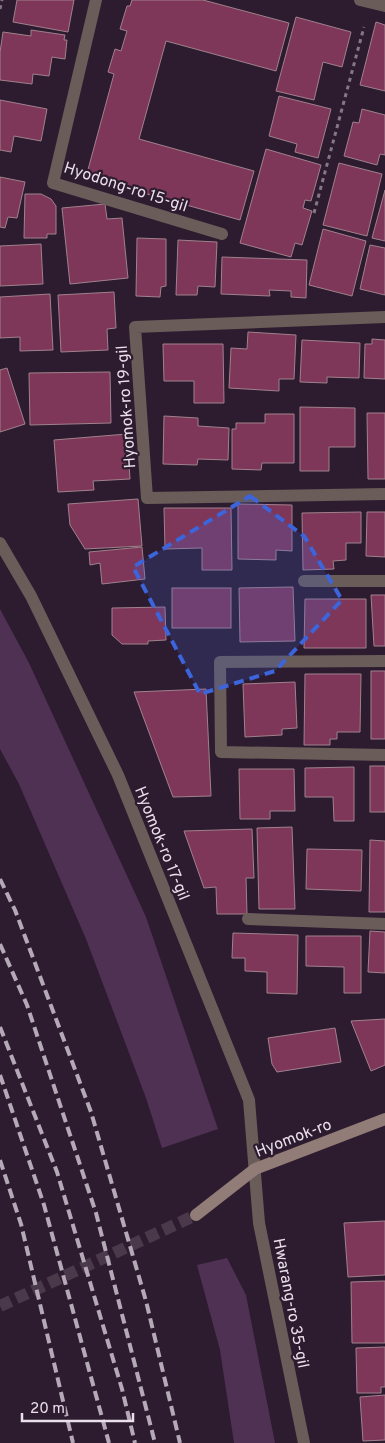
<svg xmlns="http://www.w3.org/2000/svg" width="385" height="1443" font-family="Overpass,sans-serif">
<rect width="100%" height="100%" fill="#2d1c2f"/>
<!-- green -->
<g fill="#4f3153">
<path d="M0,609L29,663L146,917L218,1129L162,1148L146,1098L86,939L19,784L0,749Z"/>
<path d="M227,1258L246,1295L275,1443H234L220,1350L197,1265Z"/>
</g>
<!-- building -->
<g fill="#7e3758" stroke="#a0818d">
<path d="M17,0H74L68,32L13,22Z"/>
<path d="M132,0H203L289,23L276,71L166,41L139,139L254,171L240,220L86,177L114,74L108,72L115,49L121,51L127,31L120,29L127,6H130Z"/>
<path d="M296,17L351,32L342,67L323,62L314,100L276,91Z"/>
<path d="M376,22L385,25V91L360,85Z"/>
<path d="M31,30L65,35L64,40H67L65,59L52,57L49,76L33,74L32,84L0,80V52L3,32L31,36Z"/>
<path d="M279,96L331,109L318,158L295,152L297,144L269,136Z"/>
<path d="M0,100L47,109L41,141L14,136L11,152L0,150Z"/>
<path d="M362,109L385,115V155L380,154L377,165L344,156L353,122L359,123Z"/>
<path d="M266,149L321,165L311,201L305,200L303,208L312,211L302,245L295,243L291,257L240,243Z"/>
<path d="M339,163L382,174L367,236L323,225Z"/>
<path d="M0,177L25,182L17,218L8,217L5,228L0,227Z"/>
<path d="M385,190V241L372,238Z"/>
<path d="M25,194H41L51,199L56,206V234H47V238H24Z"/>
<path d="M105,204L107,219L122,218L128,278L70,284L62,208Z"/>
<path d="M323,229L366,241L352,296L309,285Z"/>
<path d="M137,238L166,239V286L161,287L160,297L136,296Z"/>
<path d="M178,240L217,242L215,287L198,286L197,295H176Z"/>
<path d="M41,244L43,284L0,286V246Z"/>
<path d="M370,245L385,248V295L360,289Z"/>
<path d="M222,257L307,260L306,298L291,297V291L269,290L270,296L221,294Z"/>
<path d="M114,292L116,328L107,329L108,350L61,352L58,295Z"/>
<path d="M50,294L53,350L20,351V337L0,338V297Z"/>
<path d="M248,332L296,335L294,379H279V391L229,388L231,348L247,349Z"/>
<path d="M372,339L385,340V379L364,378L365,344H372Z"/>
<path d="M302,340L360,343L359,378L327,377V383L300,382Z"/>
<path d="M163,344H223L224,403H194V381H164Z"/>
<path d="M7,368L25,424L0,432V370Z"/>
<path d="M110,372L111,423L30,425L29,373Z"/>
<path d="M300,407L355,408V447H329V471H300Z"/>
<path d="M367,413H385V479H368Z"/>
<path d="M265,414H294V463H262L261,470L232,469V429H236V423H265Z"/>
<path d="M164,416L198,418V426L229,428L228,460L198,459L197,465L163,464Z"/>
<path d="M127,434L130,479L93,481L94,490L58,492L54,440Z"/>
<path d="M138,499L142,546L85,549L70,525L68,504Z"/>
<path d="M238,504L292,505V551L276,550V560L238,559Z"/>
<path d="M164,508H231L232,570H202V548L165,549Z"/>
<path d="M361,512V543H346V560L333,561L334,569L303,570L302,513Z"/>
<path d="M367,512H385V557L366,556Z"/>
<path d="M142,547L145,579L102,584L100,563L90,565L89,552Z"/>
<path d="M293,587L295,641L240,642L239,588Z"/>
<rect x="172" y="588" width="59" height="40"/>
<path d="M371,595H385V646H374Z"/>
<path d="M305,599H366V648H304Z"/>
<path d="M165,607L166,640L148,641V644H122L112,635V608Z"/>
<rect x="371" y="671" width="14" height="68"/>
<path d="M305,674H361L360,732H337V739H330V745H304Z"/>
<path d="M295,682L297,728L282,729V735L245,737L243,684Z"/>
<path d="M206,689L211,796L173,797L134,692Z"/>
<rect x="370" y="766" width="15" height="46"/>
<path d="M354,767V821H334L333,797H305V768Z"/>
<path d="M239,769H294L295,811H270V819H240Z"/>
<path d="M292,827L295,909H259L257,828Z"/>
<path d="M252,829L254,878H246L247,914H217L216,887L204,888L184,831Z"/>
<path d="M370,840L385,841V912H369Z"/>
<path d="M307,849L362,850L361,891L306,889Z"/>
<path d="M370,931L385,932V973L368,972Z"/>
<path d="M233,933L298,935L297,994L267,993V972L245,971V958H232Z"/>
<path d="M306,936H361V993H344V967L306,966Z"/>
<path d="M385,1019V1065L371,1071L351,1021Z"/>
<path d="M335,1028L341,1062L277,1072L272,1064L268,1038Z"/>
<path d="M385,1221V1275L348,1277L344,1223Z"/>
<path d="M385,1281V1343H352L351,1282Z"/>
<path d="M385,1347V1387H381V1393H357L356,1348Z"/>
<path d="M385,1395V1440L363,1441L360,1397Z"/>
</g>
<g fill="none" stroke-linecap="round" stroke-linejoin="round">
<!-- secondary-tunnel -->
<path stroke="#49394b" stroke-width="12" stroke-dasharray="12 6" stroke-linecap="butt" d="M0,1306L196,1215"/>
<!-- path -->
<g stroke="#857786" stroke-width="3" stroke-dasharray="4 4" stroke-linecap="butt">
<path d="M0,9L2,0"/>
<path d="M314,213L364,27"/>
</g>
<!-- lane -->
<g stroke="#6a5c59" stroke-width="12">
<path d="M96,0L53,183L222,234"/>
<path d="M385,317L135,327L147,498L385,494"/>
<path d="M304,581H385"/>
<path d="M385,661L220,662L221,752L385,755"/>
<path d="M248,919L385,924"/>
</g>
<!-- street -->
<g stroke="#6a5c59" stroke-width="12">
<path d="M360,0L385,6"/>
<path d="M0,543L31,596L118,775L249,1100L259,1223L304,1443"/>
</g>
<!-- secondary -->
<path stroke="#927c77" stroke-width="12" d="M196,1215L255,1169L385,1119"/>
<!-- rail -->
<g stroke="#b5a9b7" stroke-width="4" stroke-dasharray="10 5" stroke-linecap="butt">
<path d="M0,879L15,910L91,1112L146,1301L180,1443"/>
<path d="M0,944L27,1005L96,1213L155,1443"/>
<path d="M0,1027L57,1172L122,1389L135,1443"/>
<path d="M0,1075L44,1205L109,1443"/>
<path d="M0,1160L21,1224L73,1443"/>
</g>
</g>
<!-- marked area -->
<path fill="#3c64db" fill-opacity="0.2" stroke="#3c64db" stroke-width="4" stroke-dasharray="10 6" stroke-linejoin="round" d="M250,496L304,536L342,600L275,671L200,694L133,567Z"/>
<g text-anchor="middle" stroke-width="4.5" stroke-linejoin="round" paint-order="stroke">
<!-- street labels -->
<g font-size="16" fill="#eadfeb" stroke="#2d1c2f">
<text transform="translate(126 186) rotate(18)" y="6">Hyodong-ro 15-gil</text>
<text transform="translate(125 407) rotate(-94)" y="6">Hyomok-ro 19-gil</text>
<text transform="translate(163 843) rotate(68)" y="6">Hyomok-ro 17-gil</text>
<text transform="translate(293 1137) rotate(-21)" y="6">Hyomok-ro</text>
<text transform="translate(292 1303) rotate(79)" y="6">Hwarang-ro 35-gil</text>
</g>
</g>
<!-- scale -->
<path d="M22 1413v8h111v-8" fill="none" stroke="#eadfeb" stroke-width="2.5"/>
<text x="30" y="1413" font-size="15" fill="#eadfeb" stroke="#2d1c2f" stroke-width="4" paint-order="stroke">20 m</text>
</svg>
